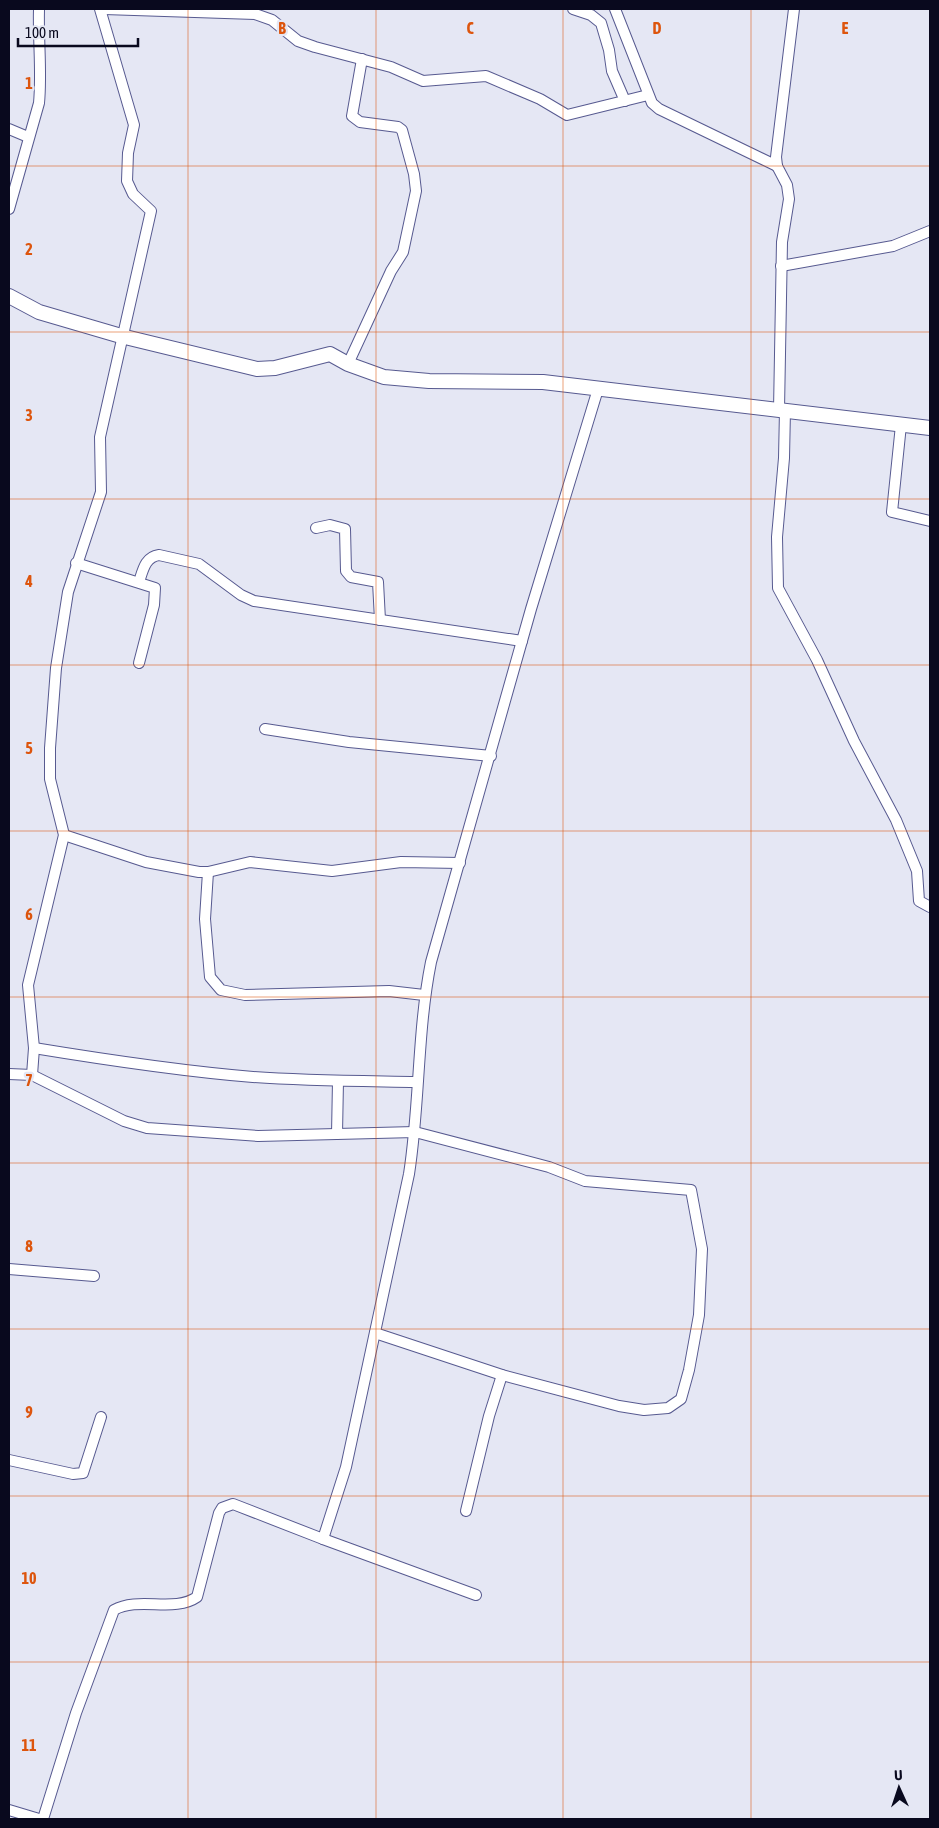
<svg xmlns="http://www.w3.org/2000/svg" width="939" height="1828" font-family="'Asap Condensed',sans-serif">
<rect width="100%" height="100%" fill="#e5e7f4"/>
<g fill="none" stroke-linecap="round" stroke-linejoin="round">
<defs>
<g id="street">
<path d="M104,9L255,14L272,20L298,41L315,47L391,67L423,81L486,76L540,99L567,115L648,95"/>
<path d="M573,9L591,15L601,23L609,50L612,71L625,101"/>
<path d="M615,9L652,103L659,109L777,166"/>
<path d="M9,129L28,137"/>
<path d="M9,209L39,103C42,72 38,40 39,9"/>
<path d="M781,266L893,246L930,231"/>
<path d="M348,364L391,271L403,252L416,191L414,174L402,130L398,127L360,122L352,116L362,59"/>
<path d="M779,410L782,242L789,199L787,185L777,166L776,157L794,9"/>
<path d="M785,410L784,458L777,537L778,588L817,660L854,741L896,820L917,871L919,901L930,907"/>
<path d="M901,425L892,512L930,521"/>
<path d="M316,528L330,525L345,529L346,571L351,577L378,582L380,620"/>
<path d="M76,563L155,588L154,605L139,663"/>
<path d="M139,582C143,570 145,557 159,555L199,564L241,595L254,601L522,641"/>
<path d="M265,729L349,742L491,756"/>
<path d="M64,835L146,862L199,872H208L250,862L332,871L401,862L460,863"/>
<path d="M208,872L205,919L210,977L221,990L245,995L389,991L424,995"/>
<path d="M34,1048C107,1060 180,1071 253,1077C308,1081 363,1081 417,1082"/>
<path d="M9,1074L32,1075L124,1121L147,1128L258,1136L415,1132L549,1167L585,1181L691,1190L702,1249L699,1315L689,1370L681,1399L668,1408L644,1410L619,1406L502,1375L375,1333"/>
<path d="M32,1075L34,1048L28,985L64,835L50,779V748L56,668L68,592L101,492L100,437L151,211L133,194L127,181L128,153L134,125L100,9"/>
<path d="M337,1134L338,1081"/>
<path d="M9,1269L94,1276"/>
<path d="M9,1460L73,1474L83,1473L101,1417"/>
<path d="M466,1511L489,1416L502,1375"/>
<path d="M323,1539L476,1595"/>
<path d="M9,1810L39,1819"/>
<path d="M43,1819L76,1713L114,1610C139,1596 174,1613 197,1597L219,1513L222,1508L233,1504L323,1539L346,1467L409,1174C420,1104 417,1032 431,962L531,609L598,389"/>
</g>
<path id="secondary" d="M9,296L39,312L121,336L257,369L275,368L330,354L348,364L384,377L429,381L543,382L930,428"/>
</defs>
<!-- street casing -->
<use href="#street" stroke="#575a90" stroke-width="12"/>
<!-- secondary casing -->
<use href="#secondary" stroke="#575a90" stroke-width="16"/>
<!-- street -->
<use href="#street" stroke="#fff" stroke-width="10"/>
<!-- secondary -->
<use href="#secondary" stroke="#fff" stroke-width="14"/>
</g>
<!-- grid -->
<path fill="none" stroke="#dd550d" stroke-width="1" stroke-opacity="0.55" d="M188,9V1819M376,9V1819M563,9V1819M751,9V1819M9,166H930M9,332H930M9,499H930M9,665H930M9,831H930M9,997H930M9,1163H930M9,1329H930M9,1496H930M9,1662H930"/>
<g font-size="16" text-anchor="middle" font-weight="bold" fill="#dd550d" stroke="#e5e7f4" stroke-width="4.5" stroke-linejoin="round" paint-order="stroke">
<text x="282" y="34">B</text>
<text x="470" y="34">C</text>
<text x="657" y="34">D</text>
<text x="845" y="34">E</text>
<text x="29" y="89">1</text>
<text x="29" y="255">2</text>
<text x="29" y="421">3</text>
<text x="29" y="587">4</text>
<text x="29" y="754">5</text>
<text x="29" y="920">6</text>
<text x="29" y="1086">7</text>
<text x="29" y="1252">8</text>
<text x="29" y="1418">9</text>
<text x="29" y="1584">10</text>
<text x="29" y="1751">11</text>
</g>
<!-- border -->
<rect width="939" height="1828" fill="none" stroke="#09091e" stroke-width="20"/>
<!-- north arrow -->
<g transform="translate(899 1788) rotate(357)" stroke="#e5e7f4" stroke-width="4" paint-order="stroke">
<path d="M0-4L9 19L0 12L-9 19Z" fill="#09091e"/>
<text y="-8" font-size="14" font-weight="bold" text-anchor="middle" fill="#09091e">U</text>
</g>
<!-- scale -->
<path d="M18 38v8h120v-8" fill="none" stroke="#09091e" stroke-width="2.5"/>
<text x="25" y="38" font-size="15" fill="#09091e" stroke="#e5e7f4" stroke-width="4" paint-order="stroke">100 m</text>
</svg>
